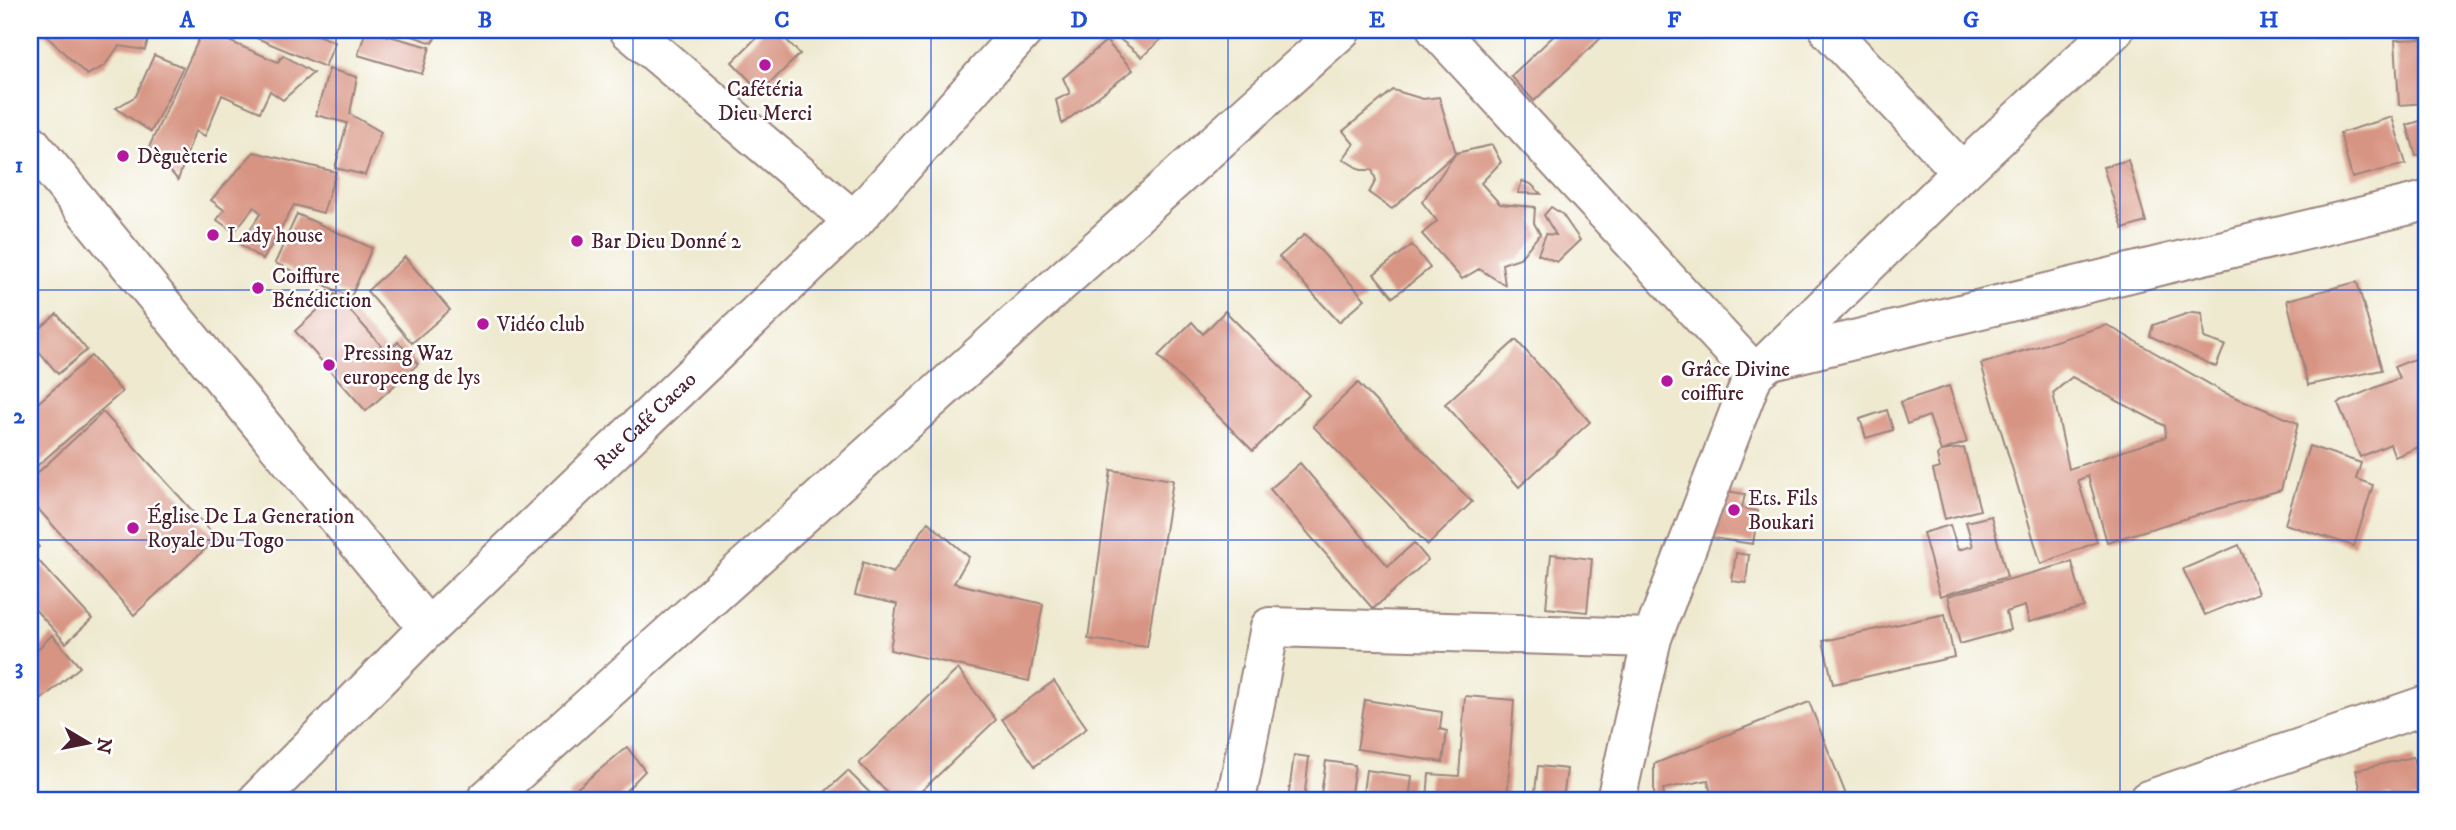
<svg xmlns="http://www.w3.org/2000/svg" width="2456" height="830" font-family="'IM FELL DW Pica',serif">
<rect width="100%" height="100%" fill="#fff"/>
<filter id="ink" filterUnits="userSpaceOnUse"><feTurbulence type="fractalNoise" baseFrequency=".0143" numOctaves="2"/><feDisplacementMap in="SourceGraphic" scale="14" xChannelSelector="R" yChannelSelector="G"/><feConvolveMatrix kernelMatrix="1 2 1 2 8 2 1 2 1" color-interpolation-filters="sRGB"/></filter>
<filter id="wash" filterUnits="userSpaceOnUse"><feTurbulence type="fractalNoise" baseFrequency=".00686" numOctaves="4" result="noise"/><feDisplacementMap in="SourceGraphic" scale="28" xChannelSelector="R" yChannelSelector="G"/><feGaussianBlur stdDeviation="1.57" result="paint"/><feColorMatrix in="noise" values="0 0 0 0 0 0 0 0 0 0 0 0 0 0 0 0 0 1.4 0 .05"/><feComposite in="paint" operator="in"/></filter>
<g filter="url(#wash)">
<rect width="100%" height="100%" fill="#eee9cf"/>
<g id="blocks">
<!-- building -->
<g fill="#d89483" fill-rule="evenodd">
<path d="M40,30H151L145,50L119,46L104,66L87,75Z"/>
<path d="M203,30L278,62L283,55L313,73L283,100L270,91L260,112L222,95L205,136L195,131L178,180L149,147Z"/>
<path d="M248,30H305L335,42L325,67L247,34Z"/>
<path d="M366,30L430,47L422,74L358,55Z"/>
<path d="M394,30H438L433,43Z"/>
<path d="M764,30H777L800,54L761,92L732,62Z"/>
<path d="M1123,30H1171L1142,57L1116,36Z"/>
<path d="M1560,30H1596L1602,37L1534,101L1511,76Z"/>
<path d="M2209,30H2354L2351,38L2202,36Z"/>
<path d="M2426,39V103L2399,105L2395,40Z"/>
<path d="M1106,41L1133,70L1062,124L1056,100L1070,93L1063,78Z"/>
<path d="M154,55L183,67L151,132L116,108L136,96Z"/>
<path d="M329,69L357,77L350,114L381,132L365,175L335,168L347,123L316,115Z"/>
<path d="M1393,90L1423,99L1439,97L1456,153L1492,145L1501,162L1481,183L1500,204L1535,207L1534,223L1540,234L1520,258L1502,264L1505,285L1479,269L1462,279L1422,234L1437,221L1422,202L1456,153L1392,209L1369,193L1376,180L1372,170H1361L1343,159L1354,144L1343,131Z"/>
<path d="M2392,117L2406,164L2352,178L2340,133Z"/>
<path d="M2426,119V153L2416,156L2407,125Z"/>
<path d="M254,152L336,172L323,213L294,205L263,260L240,244L261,213L254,207L234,232L217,220L224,210L211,200Z"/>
<path d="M2128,160L2146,222L2123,229L2103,167Z"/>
<path d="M1522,181L1531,184L1541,194L1518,193Z"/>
<path d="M1551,207L1562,214L1580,240L1557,262L1538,254L1546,234L1556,235L1544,215Z"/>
<path d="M297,214L372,248L351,297L275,263Z"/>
<path d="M1305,234L1365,299L1339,322L1279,257Z"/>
<path d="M1412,245L1430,268L1393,297L1374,274Z"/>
<path d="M405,257L450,310L412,343L367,291Z"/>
<path d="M2357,282L2382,370L2308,385L2287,300Z"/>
<path d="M335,294L387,352L398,342L418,364L366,411L295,331Z"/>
<path d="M1225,311L1309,395L1253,451L1158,356L1192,322L1203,334Z"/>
<path d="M2192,312L2202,313L2204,338L2225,345L2216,367L2150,336L2153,325Z"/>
<path d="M57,314L87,350L58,374L30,341V337Z"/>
<path d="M2107,325L2225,393L2298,423L2281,490L2107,542L2088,476L2078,480L2097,542L2041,564L1981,364ZM2072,377L2165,426L2166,437L2069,469L2053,393Z"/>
<path d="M1516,340L1590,422L1519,487L1445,404Z"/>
<path d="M91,356L122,392L30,472V410Z"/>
<path d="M2419,357L2424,367L2426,366V444L2395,457L2390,444L2360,457L2338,403L2399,378L2394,367Z"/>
<path d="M1358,383L1472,502L1428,545L1313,426Z"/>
<path d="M1949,386L1967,442L1941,451L1929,416L1907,424L1900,402Z"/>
<path d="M1887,410L1893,430L1866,438L1860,419Z"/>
<path d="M103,412L217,538L134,615L30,500V480Z"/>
<path d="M2309,446L2361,463L2356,479L2373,485L2354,546L2285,524Z"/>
<path d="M1964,448L1980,510L1945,519L1933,470L1940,468L1937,456L1941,451Z"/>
<path d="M1300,463L1388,566L1414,543L1428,560L1373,609L1270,489Z"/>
<path d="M1111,470L1173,480L1147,647L1088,639Z"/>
<path d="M1720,490L1745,494L1742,508L1758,511L1753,544L1713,538Z"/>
<path d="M1991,516L2007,577L1940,596L1923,533L1950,525L1958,550L1973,546L1966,522Z"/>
<path d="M928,522L969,557L954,583L1043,604L1029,681L890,650L897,604L855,595L863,562L893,573Z"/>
<path d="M30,536L39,547L30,555Z"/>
<path d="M2239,545L2258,593L2205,615L2183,569Z"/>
<path d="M1736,553L1749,555L1746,583L1732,581Z"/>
<path d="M1551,554L1592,559L1587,612L1546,608Z"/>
<path d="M36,558L92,619L66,643L30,604V564Z"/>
<path d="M2072,562L2084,607L2029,622L2025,606L2006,612L2010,630L1960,644L1948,596Z"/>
<path d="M1945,614L1954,657L1833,684L1823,641Z"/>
<path d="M52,635L80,667L30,709V657Z"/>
<path d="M958,669L996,720L912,800H894L859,763Z"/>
<path d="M1054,681L1087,728L1035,766L1002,719Z"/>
<path d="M1465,696L1514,700L1507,800H1427L1429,774L1459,776Z"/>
<path d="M1365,700L1442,712L1440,729L1447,731L1443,762L1357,749Z"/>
<path d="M1809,702L1848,800H1712L1708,780L1663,789L1665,800H1654V764Z"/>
<path d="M627,747L645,771L617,800H572L569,795Z"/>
<path d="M1294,755L1309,757L1304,800H1288Z"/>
<path d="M2413,757L2423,800H2393L2392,796L2363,800L2356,770Z"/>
<path d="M1326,761L1355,765L1350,800H1320Z"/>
<path d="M1538,766L1567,769L1563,800H1534Z"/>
<path d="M1366,770L1412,776L1409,800H1362Z"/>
<path d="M848,771L877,800H816Z"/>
</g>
</g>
</g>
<g filter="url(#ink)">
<use href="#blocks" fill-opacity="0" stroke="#9c847d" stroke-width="2"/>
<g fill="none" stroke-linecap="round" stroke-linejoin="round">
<defs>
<g id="street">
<path d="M629,30L854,221"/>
<path d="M1437,30L1754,373"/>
<path d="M1829,30L1962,172"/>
<path d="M30,143L428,628"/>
<path d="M1771,360L2426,201"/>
<path id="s1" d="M258,800L428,628L854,221L1024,30"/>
<path d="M486,800L1341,30"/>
<path d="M1236,800L1270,627L1652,638"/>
<path d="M1616,800L1652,638L1754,373L1769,361L1962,172L2114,30"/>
<path d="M2148,800L2426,705"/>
</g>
</defs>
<!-- street casing -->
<use href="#street" stroke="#9c847d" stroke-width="42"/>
<!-- street -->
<use href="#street" stroke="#fff" stroke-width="38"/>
</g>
</g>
<!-- grid -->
<path fill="none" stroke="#1d4ed8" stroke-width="2" stroke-opacity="0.55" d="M336,30V800M633,30V800M931,30V800M1228,30V800M1525,30V800M1823,30V800M2120,30V800M30,290H2426M30,540H2426"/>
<!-- markers -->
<g fill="#b5179e" stroke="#fff" stroke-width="2.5">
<circle cx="765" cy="65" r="7"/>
<circle cx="123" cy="156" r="7"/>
<circle cx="213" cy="235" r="7"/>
<circle cx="577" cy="241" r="7"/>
<circle cx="258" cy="288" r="7"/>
<circle cx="483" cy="324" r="7"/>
<circle cx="329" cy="365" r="7"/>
<circle cx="1667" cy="381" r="7"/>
<circle cx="1734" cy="510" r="7"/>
<circle cx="133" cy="528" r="7"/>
</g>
<g text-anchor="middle" stroke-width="5" stroke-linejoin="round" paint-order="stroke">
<!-- poi labels -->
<g font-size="21" fill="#4a1f2b" stroke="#fff" text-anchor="start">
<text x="765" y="96" text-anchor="middle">Cafétéria<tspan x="765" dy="24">Dieu Merci</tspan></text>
<text x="137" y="163">Dèguèterie</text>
<text x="227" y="242">Lady house</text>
<text x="591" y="248">Bar Dieu Donné 2</text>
<text x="272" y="283">Coiffure<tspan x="272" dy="24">Bénédiction</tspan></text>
<text x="497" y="331">Vidéo club</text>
<text x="343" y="360">Pressing Waz<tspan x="343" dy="24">europeeng de lys</tspan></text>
<text x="1681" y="376">Grâce Divine<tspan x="1681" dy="24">coiffure</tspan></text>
<text x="1748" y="505">Ets. Fils<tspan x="1748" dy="24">Boukari</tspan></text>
<text x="147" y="523">Église De La Generation<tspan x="147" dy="24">Royale Du Togo</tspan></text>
</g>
<!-- street labels -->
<g font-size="21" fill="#4a1f2b" stroke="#fff">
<text dy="7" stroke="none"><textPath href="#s1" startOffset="542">Rue Café Cacao</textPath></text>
</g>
</g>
<!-- margin -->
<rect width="2456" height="830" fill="none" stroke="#fff" stroke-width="77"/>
<!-- north arrow -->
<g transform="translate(88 743) rotate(100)" stroke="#ffffff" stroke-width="5" paint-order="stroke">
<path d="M0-5L12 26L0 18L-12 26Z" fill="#4a1f2b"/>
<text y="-10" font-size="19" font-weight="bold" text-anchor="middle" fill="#4a1f2b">N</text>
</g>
<rect x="38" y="38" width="2380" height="754" fill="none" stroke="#1d4ed8" stroke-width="2.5"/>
<g font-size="23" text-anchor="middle" font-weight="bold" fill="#1d4ed8">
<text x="187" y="27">A</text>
<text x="485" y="27">B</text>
<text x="782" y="27">C</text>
<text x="1079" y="27">D</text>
<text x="1377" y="27">E</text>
<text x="1674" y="27">F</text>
<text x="1971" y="27">G</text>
<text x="2269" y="27">H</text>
<text x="19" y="172">1</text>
<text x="19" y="423">2</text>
<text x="19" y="674">3</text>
</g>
</svg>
